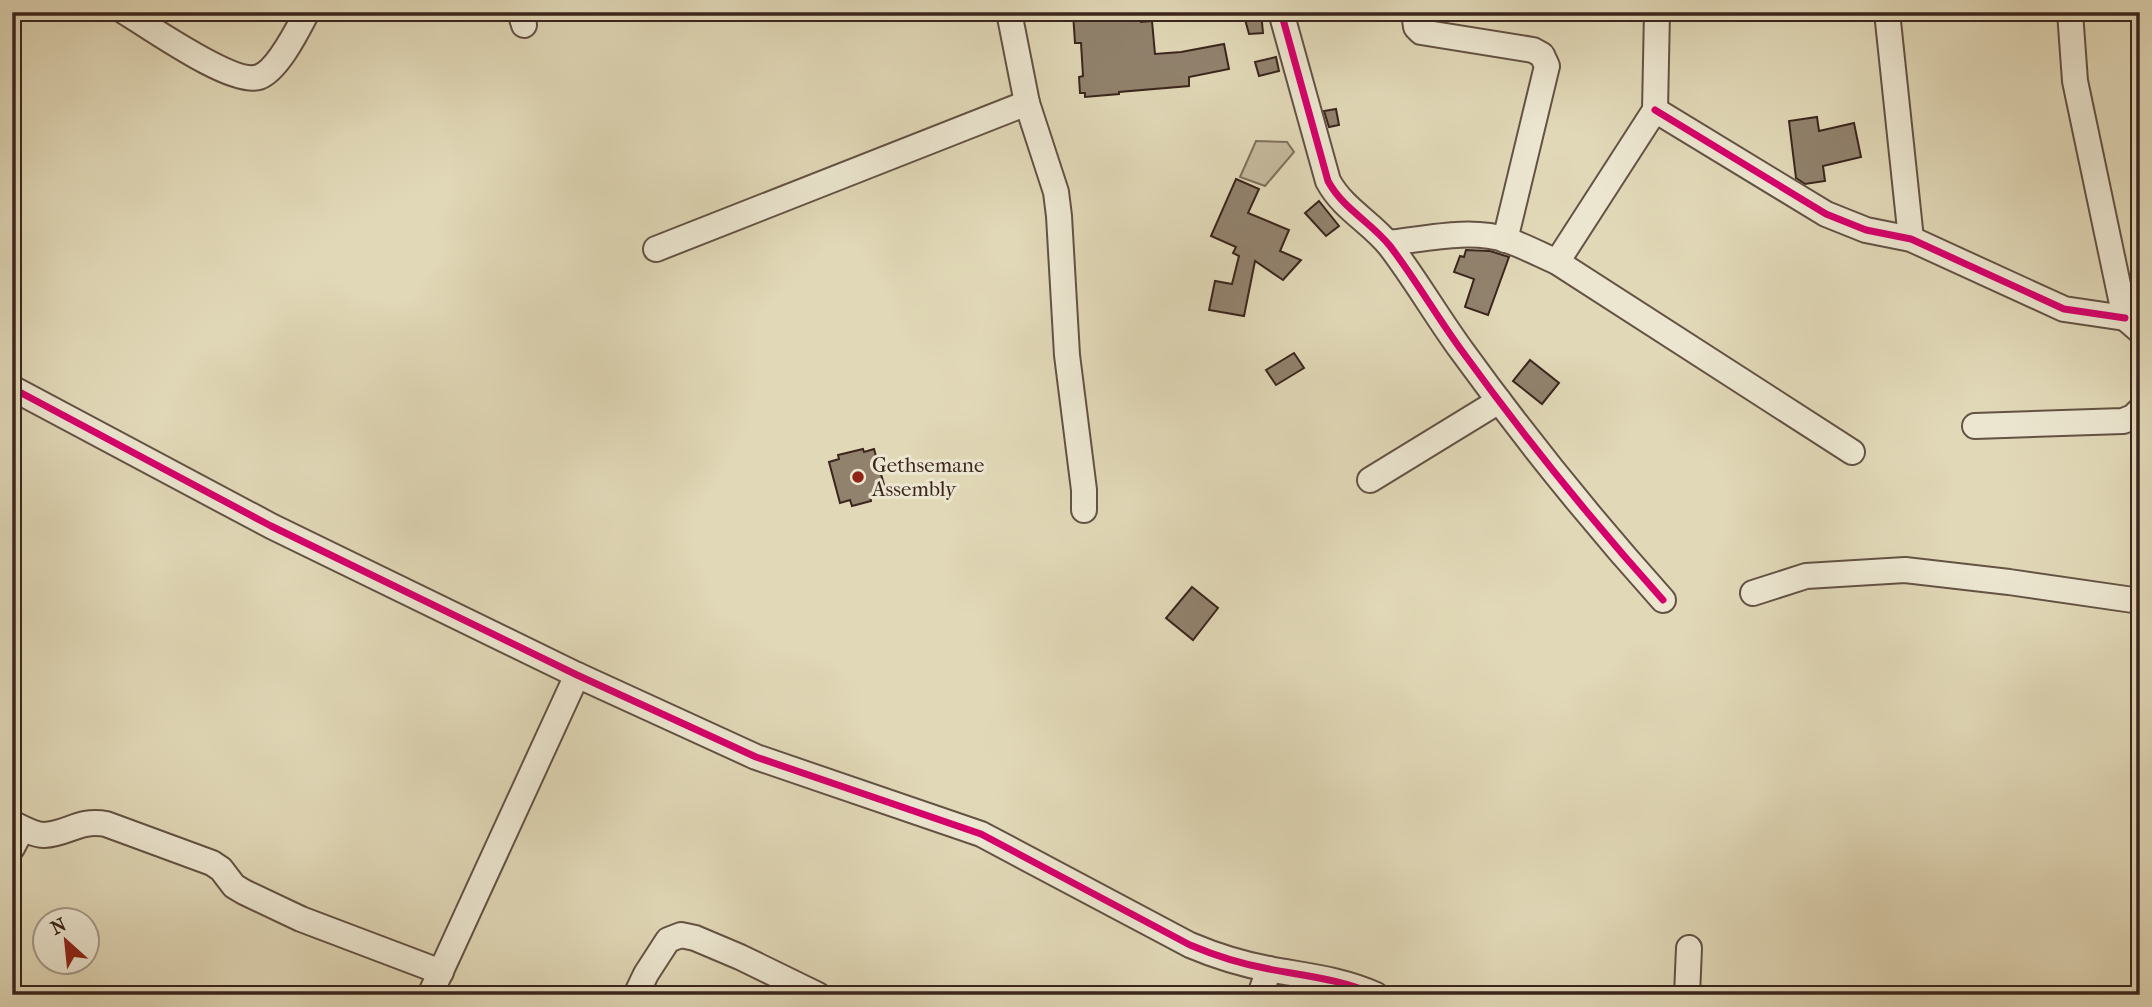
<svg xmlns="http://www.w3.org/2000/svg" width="2152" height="1007" font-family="'IM FELL French Canon',serif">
<rect width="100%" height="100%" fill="#e1d8b7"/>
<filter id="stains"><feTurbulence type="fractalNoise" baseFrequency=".00286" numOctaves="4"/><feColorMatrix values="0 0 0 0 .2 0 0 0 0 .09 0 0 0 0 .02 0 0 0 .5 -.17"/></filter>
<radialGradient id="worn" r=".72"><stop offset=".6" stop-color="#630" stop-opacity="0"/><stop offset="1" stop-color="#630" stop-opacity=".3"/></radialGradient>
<!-- green -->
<path fill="#c5ba9d" stroke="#80705d" stroke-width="2" d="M1256,141L1287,142L1294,152L1265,186L1240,177Z"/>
<!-- building -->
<g fill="#91826d" stroke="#3b251d" stroke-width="2">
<path d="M1141,12V22L1152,21L1155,54L1181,52L1224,44L1229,69L1189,77V86L1119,92V94L1085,97V93H1080L1079,77L1083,76L1081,43H1075L1073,13Z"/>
<path d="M1243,12H1261L1263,33L1249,34Z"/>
<path d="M1276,57L1279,71L1259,76L1255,62Z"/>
<path d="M1336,109L1339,125L1329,127L1324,111Z"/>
<path d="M1817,117L1819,131L1854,123L1861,157L1823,166L1825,181L1805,184L1796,178L1789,121Z"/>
<path d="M1236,179L1259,189L1248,213L1289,230L1280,251L1301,260L1283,280L1255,261L1244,316L1209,310L1215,281L1232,284L1239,256L1233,253L1236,247L1211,236Z"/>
<path d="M1319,201L1339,226L1326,236L1305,213Z"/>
<path d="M1466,250L1490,251L1509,257L1488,315L1465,307L1474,279L1454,272L1460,256L1464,257Z"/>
<path d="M1294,353L1304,368L1276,385L1266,370Z"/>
<path d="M1530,360L1559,383L1542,404L1513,381Z"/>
<path d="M863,449L864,452L874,449L886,492L870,496L871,501L852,506L850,500L840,503L829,462L839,459L838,455Z"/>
<path d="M1192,587L1218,608L1193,640L1166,618Z"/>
</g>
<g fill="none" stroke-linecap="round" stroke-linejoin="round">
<defs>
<g id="minor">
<path d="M125,12C150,27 233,86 259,77C278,70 298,29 307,12"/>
<path d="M520,12L524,25"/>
<path d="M1009,12L1027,103L1056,192L1059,216L1067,355L1084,490V510"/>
<path d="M1281,12L1328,181C1343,209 1371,222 1390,246C1416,280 1437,317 1462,351C1525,438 1592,521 1663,600"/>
<path d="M1414,12L1416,27L1421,32L1533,50L1542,55L1547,66L1505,240"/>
<path d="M1887,12L1911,239"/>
<path d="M2070,12L2075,81L2125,318L2140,331"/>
<path d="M1655,110L1826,214L1866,230L1911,239L2064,309L2125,318"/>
<path d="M1388,243C1425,239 1471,228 1507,240C1524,246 1541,255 1557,262L1852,452"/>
<path d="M656,249L1027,103"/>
<path d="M1557,262L1655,110L1657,12"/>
<path d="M12,388L271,526L577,675L756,757L981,834L1190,945C1216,956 1241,964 1269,969C1305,976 1341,979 1376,995"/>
<path d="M1975,426L2123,421L2133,417L2140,410"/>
<path d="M1370,480L1499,401"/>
<path d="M1753,593L1806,576L1905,570L2009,582L2140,601"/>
<path d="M12,823C22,828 34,835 44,835C68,834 79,819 106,824L212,863L221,869L234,886L244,892L301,919L441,972"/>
<path d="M12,848L22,829"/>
<path d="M430,995L577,675"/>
<path d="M636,995L646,974L668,940L681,935L695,938L740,957L818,995"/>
<path d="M1260,995L1269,969"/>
<path d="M1687,995L1689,948"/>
</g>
</defs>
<!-- minor casing -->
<use href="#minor" stroke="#645244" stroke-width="28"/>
<!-- minor -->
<use href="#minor" stroke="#ece6d0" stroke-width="24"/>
<defs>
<g id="cycleway">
<path d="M1281,12L1328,181C1343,209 1371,222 1390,246C1416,280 1437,317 1462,351C1525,438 1592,521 1663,600"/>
<path d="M1655,110L1826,214L1866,230L1911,239L2064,309L2125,318"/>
<path d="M12,388L271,526L577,675L756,757L981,834L1190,945C1216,956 1241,964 1269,969C1305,976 1341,979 1376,995"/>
</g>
</defs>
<!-- cycleway casing -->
<use href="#cycleway" stroke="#ece6d0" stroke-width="11"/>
<!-- cycleway -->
<use href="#cycleway" stroke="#d6006c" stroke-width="7"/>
</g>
<!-- markers -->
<circle fill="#8f2418" stroke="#ece6d0" stroke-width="2.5" cx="858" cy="477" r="7"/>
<g text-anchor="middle" stroke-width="6" stroke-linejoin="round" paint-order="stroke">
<!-- poi labels -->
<g font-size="21" fill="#3b251d" stroke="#ece6d0" text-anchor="start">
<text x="872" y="472">Gethsemane<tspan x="872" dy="24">Assembly</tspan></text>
</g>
</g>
<!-- margin -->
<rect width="2152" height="1007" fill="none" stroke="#e1d8b7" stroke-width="42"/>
<rect x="14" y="14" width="2124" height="979" fill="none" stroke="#3b251d" stroke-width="3.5"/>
<rect x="21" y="21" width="2110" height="965" fill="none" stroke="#3b251d" stroke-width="2"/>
<!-- north arrow -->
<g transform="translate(66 941) rotate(333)"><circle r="33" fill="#ece6d0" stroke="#a59988" stroke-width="2"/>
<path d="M0-5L12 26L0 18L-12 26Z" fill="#8f2418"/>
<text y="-10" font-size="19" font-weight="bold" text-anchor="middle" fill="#3b251d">N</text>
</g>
<rect width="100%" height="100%" filter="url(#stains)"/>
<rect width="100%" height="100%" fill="url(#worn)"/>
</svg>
